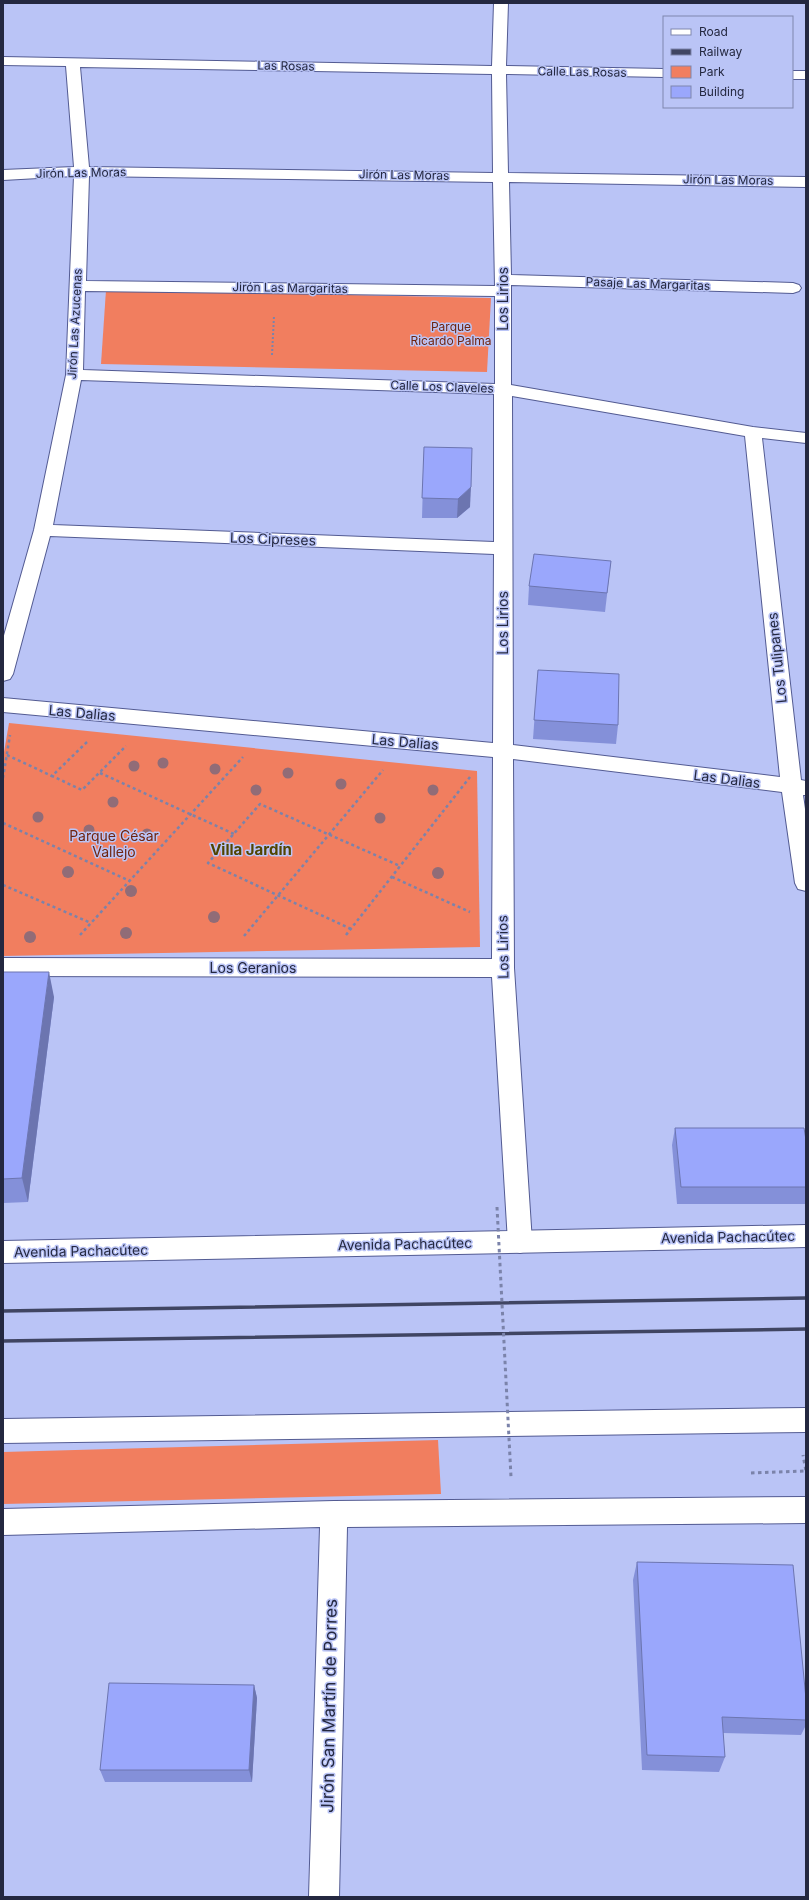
<svg xmlns="http://www.w3.org/2000/svg" width="809" height="1900" font-family="Inter,sans-serif">
<rect width="100%" height="100%" fill="#bac4f6"/>
<!-- green -->
<g fill="#f17e5f">
<path d="M106,290L491,298L487,372L101,364Z"/>
<path d="M9,723L477,771L480,947L3,956V758Z"/>
<path d="M438,1440L441,1494L3,1504V1452Z"/>
</g>
<g fill="none" stroke-linecap="round" stroke-linejoin="round">
<defs>
<g id="minor">
<path d="M494,3H508L506,66L664,69V77L506,74L508,173L806,177V187L509,182L511,275L793,283L799,285L801,288L799,291L793,293L511,285V385L753,427L806,433V443L762,438L801,780L806,781V795H803L806,816V891L798,889L795,883L782,792L513,759L514,968L532,1242L529,1250L520,1253L511,1250L508,1242L492,977L3,976V958L492,959L493,757L3,712V698L493,743L494,554L50,536L13,674L10,679L3,681V639L34,530L66,375L74,176L3,180V170L74,167L66,66L3,65V57L492,66ZM80,67L492,74L493,173L89,167ZM89,176L493,182L495,286L86,281ZM85,291L495,296V384L83,370ZM81,380L494,394V542L53,525ZM512,396L745,436L780,777L513,745Z"/>
<rect x="792" y="71" width="14" height="8"/>
<path d="M806,1497V1523L347,1527L339,1897H309L320,1527L3,1535V1509L334,1501Z"/>
</g>
<g id="major">
<path d="M806,1225V1247L3,1263V1241Z"/>
<path d="M806,1408V1432L3,1443V1419Z"/>
</g>
</defs>
<!-- minor casing -->
<use href="#minor" stroke="#535b92" stroke-width="2"/>
<!-- major casing -->
<use href="#major" stroke="#535b92" stroke-width="2"/>
<!-- path-far2 -->
<path stroke="#7b83aa" stroke-width="2" stroke-dasharray="2 2" stroke-linecap="butt" d="M272,355L274,316"/>
<!-- path-far1 -->
<g stroke="#7b83aa" stroke-width="2.5" stroke-dasharray="3 3" stroke-linecap="butt">
<path d="M87,742L52,776L82,790L126,746"/>
<path d="M7,755L52,776"/>
<path d="M100,773L234,834"/>
<path d="M3,778L10,735"/>
<path d="M3,823L130,881"/>
<path d="M392,877L470,912"/>
<path d="M3,885L91,923"/>
<path d="M351,929L208,863L260,804L400,866"/>
<path d="M80,935L243,757"/>
<path d="M346,935L470,777"/>
<path d="M244,936L383,770"/>
</g>
<!-- path -->
<path stroke="#7b83aa" stroke-width="3" stroke-dasharray="3.5 3.5" stroke-linecap="butt" d="M751,1473L806,1471L803,1455"/>
<!-- minor -->
<use href="#minor" fill="#fff" fill-rule="evenodd"/>
<!-- major -->
<use href="#major" fill="#fff" fill-rule="evenodd"/>
<!-- rail -->
<g stroke="#404562" stroke-width="3.5">
<path d="M3,1311L806,1298"/>
<path d="M3,1341L806,1329"/>
</g>
<!-- path-bridge -->
<path stroke="#7b83aa" stroke-width="3" stroke-dasharray="3.5 3.5" stroke-linecap="butt" d="M497,1207L511,1477"/>
</g>
<!-- trees -->
<g fill="#916c77">
<circle cx="163" cy="763" r="5.5"/>
<circle cx="134" cy="766" r="5.5"/>
<circle cx="215" cy="769" r="5.5"/>
<circle cx="288" cy="773" r="5.5"/>
<circle cx="341" cy="784" r="5.5"/>
<circle cx="256" cy="790" r="5.5"/>
<circle cx="433" cy="790" r="5.5"/>
<circle cx="113" cy="802" r="5.5"/>
<circle cx="38" cy="817" r="5.5"/>
<circle cx="380" cy="818" r="5.5"/>
<circle cx="89" cy="830" r="5.5"/>
<circle cx="147" cy="834" r="5.5"/>
<circle cx="68" cy="872" r="6"/>
<circle cx="438" cy="873" r="6"/>
<circle cx="131" cy="891" r="6"/>
<circle cx="214" cy="917" r="6"/>
<circle cx="126" cy="933" r="6"/>
<circle cx="30" cy="937" r="6"/>
</g>
<!-- wall -->
<g fill="#8490d9">
<path d="M424,447L470,507L457,518H422Z"/>
<path d="M611,561L605,612L528,605L529,586Z"/>
<path d="M538,670L618,725L616,744L533,739Z"/>
<path d="M3,972L54,997L28,1202L3,1203Z"/>
<path d="M675,1128L806,1140V1204H677L672,1145Z"/>
<path d="M637,1562L806,1699V1725L801,1735L723,1733L725,1757L719,1772L642,1770L633,1580Z"/>
<path d="M254,1685L257,1698L252,1782H105L100,1770Z"/>
</g>
<!-- shaded-wall -->
<g fill="#6c75b0">
<path d="M471,487L470,507L457,518L458,499Z"/>
<path d="M49,972L54,997L28,1202L22,1178Z"/>
<path d="M254,1685L257,1698L252,1782L249,1770Z"/>
</g>
<!-- building -->
<g fill="#9aa7fc" stroke="#6c75b0">
<path d="M424,447L472,448L471,487L458,499L422,498Z"/>
<path d="M534,554L611,561L607,593L529,586Z"/>
<path d="M538,670L619,674L618,725L534,720Z"/>
<path d="M3,972H49L22,1178L3,1179Z"/>
<path d="M675,1128H804L806,1140V1187H681Z"/>
<path d="M637,1562L793,1565L806,1699V1720L722,1717L725,1757L647,1755Z"/>
<path d="M109,1683L254,1685L249,1770H100Z"/>
</g>
<g text-anchor="middle" stroke-width="3" stroke-linejoin="round" paint-order="stroke">
<!-- far-street labels -->
<g font-size="12" fill="#242840" stroke="#bac4f6">
<text transform="translate(286 66) rotate(1)" y="4">Las Rosas</text>
<text transform="translate(582 72) rotate(1)" y="4">Calle Las Rosas</text>
<text transform="translate(81 173) rotate(-1)" y="4">Jirón Las Moras</text>
<text transform="translate(404 175) rotate(1)" y="4">Jirón Las Moras</text>
<text transform="translate(728 180) rotate(1)" y="4">Jirón Las Moras</text>
<text transform="translate(648 284) rotate(2)" y="4">Pasaje Las Margaritas</text>
<text transform="translate(290 288) rotate(1)" y="4">Jirón Las Margaritas</text>
<text transform="translate(75 324) rotate(-87)" y="4">Jirón Las Azucenas</text>
<text transform="translate(442 387) rotate(2)" y="4">Calle Los Claveles</text>
</g>
<!-- far-park labels -->
<g font-size="12" fill="#6f240f" stroke="#bac4f6">
<text x="451" y="331">Parque<tspan x="451" dy="14">Ricardo Palma</tspan></text>
</g>
<!-- street labels -->
<g font-size="14" fill="#242840" stroke="#bac4f6">
<text transform="translate(503 299) rotate(-90)" y="5">Los Lirios</text>
<text transform="translate(273 539) rotate(2)" y="5">Los Cipreses</text>
<text transform="translate(503 623) rotate(-90)" y="5">Los Lirios</text>
<text transform="translate(777 658) rotate(-96)" y="5">Los Tulipanes</text>
<text transform="translate(82 713) rotate(5)" y="5">Las Dalias</text>
<text transform="translate(405 742) rotate(5)" y="5">Las Dalias</text>
<text transform="translate(727 779) rotate(7)" y="5">Las Dalias</text>
<text transform="translate(503 947) rotate(-91)" y="5">Los Lirios</text>
<text x="253" y="973">Los Geranios</text>
<text transform="translate(728 1237) rotate(-1)" y="5">Avenida Pachacútec</text>
<text transform="translate(405 1244) rotate(-1)" y="5">Avenida Pachacútec</text>
<text transform="translate(81 1251) rotate(-1)" y="5">Avenida Pachacútec</text>
</g>
<!-- park labels -->
<g font-size="14" fill="#6f240f" stroke="#bac4f6">
<text x="114" y="841">Parque César<tspan x="114" dy="16">Vallejo</tspan></text>
</g>
<!-- neighbourhood labels -->
<g font-size="15" font-weight="bold" fill="#514400" stroke="#bac4f6">
<text x="251" y="855">Villa Jardín</text>
</g>
<!-- near-street labels -->
<g font-size="17" fill="#242840" stroke="#bac4f6">
<text transform="translate(329 1706) rotate(-89)" y="6">Jirón San Martín de Porres</text>
</g>
</g>
<!-- border -->
<rect width="809" height="1900" fill="none" stroke="#242840" stroke-width="8"/>
<!-- legend -->
<rect x="663" y="16" width="130" height="92" fill="#bac4f6" stroke="#7e86ad"/>
<rect x="671" y="29" width="20" height="6" fill="#ffffff" stroke="#7e86ad"/>
<text x="699" y="36" font-size="12" fill="#242840">Road</text>
<rect x="671" y="49" width="20" height="6" fill="#404562" stroke="#7e86ad"/>
<text x="699" y="56" font-size="12" fill="#242840">Railway</text>
<rect x="671" y="66" width="20" height="12" fill="#f17e5f" stroke="#7e86ad"/>
<text x="699" y="76" font-size="12" fill="#242840">Park</text>
<rect x="671" y="86" width="20" height="12" fill="#9aa7fc" stroke="#7e86ad"/>
<text x="699" y="96" font-size="12" fill="#242840">Building</text>
</svg>
